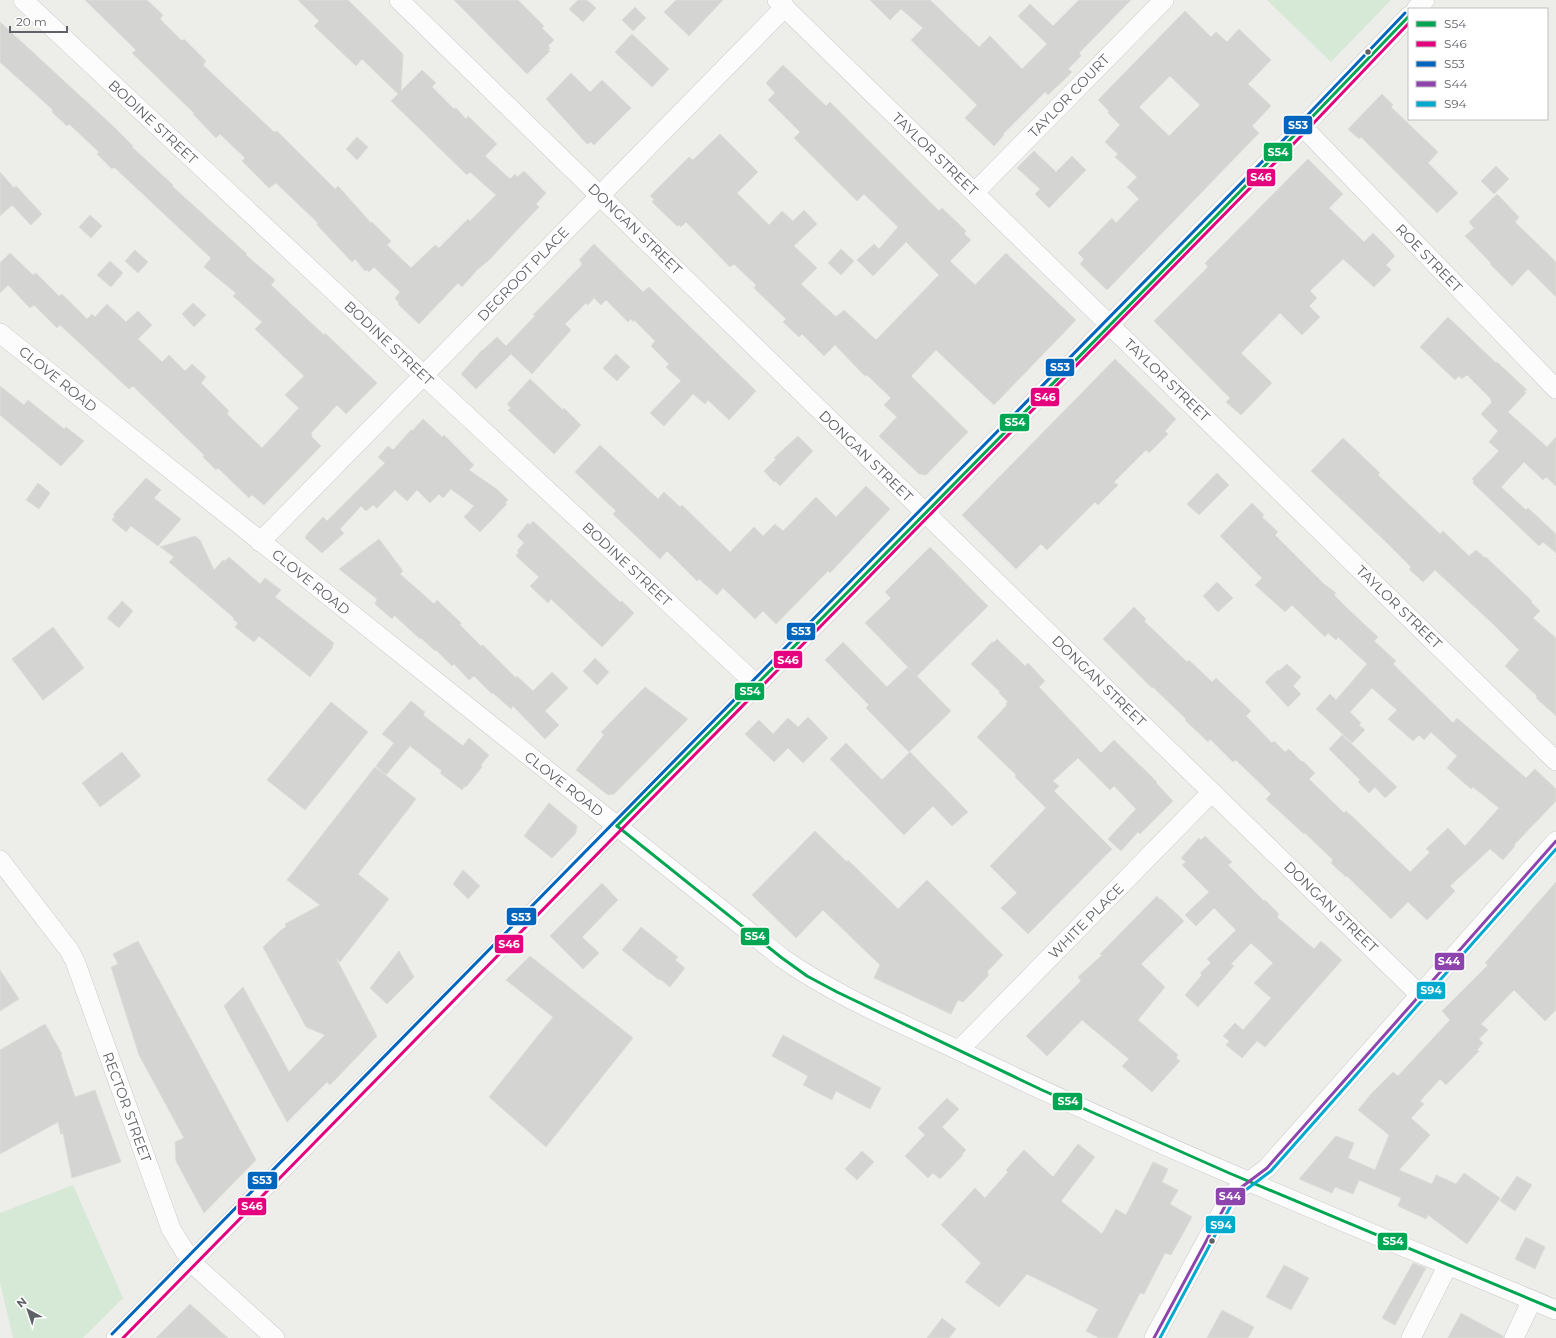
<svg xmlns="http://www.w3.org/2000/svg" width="1556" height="1338" font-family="Montserrat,sans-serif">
<rect width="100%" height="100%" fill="#edede9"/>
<!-- green -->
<g fill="#d6e9d7">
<path d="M1267,0H1391L1331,62Z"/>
<path d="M73,1185L123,1298L83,1338H13L0,1282V1213Z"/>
</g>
<!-- building -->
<g fill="#d4d4d2" stroke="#dcdcd8" fill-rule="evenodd">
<path d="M85,0H147L163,15L160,19L182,41L184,39L206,61L203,65L274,132L277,131L335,189L338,186L371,223L372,222L391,241L387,245L411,268L435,245L439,248L468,219L470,221L496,195L470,172L467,175L391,101L398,94L362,59L356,66L314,26L319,21L298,0H348L403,54L401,91L422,70L436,83L432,87L454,109L456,108L466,119L468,116L497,144L485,156L510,179L515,174L517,177L524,171L546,193L536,204L539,207L489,260L477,270L462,287L458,283L419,324L398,304L399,303L395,298L400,292L374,267L369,272L367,270L365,271L355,259L352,262L317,225L318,223L276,183L269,188L242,161L245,158L220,134L216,138L193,114L194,113L132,53L136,50Z"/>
<path d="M454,0H518L544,26L542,28L554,40L548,46L550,48L548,50L550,51L527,74Z"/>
<path d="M578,0H587L596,8L583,22L569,9Z"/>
<path d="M676,0H723L689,36L664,12Z"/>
<path d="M870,0H930L979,47L990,36L1022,69L1047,44L1018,16L1030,4L1053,26L1079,0H1131L1079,53L1081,56L1068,69L1072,72L1048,95L1045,92L1003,134L1004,135L994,146L965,118L977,105L911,40L923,28L901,9L890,20Z"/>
<path d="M635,7L646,18L633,31L622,20Z"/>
<path d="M1185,11L1211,37L1216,32L1227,42L1239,29L1271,60L1248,84L1271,106L1252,126L1259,133L1107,290L1080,264L1084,259L1078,253L1112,218L1116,223L1139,199L1127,187L1137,177L1115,157L1118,154L1105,142L1120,125L1108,113L1109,111L1098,100ZM1170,76L1200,105L1169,136L1139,107Z"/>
<path d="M0,22L114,127L133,146L132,147L173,185L172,186L247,254L246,255L275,280L271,285L324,335L325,333L377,383L346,414L337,405L311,433L312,434L311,436L321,446L264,505L252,495L249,498L218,468L216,470L203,457L204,455L133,386L129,389L60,325L57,328L34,305L30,308L8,285L0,293V263L10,253L33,275L36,273L59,296L62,294L87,319L92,314L95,317L107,304L126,322L138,311L152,325L138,339L162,362L169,355L185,371L192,364L206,377L201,383L229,411L227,414L262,448L299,408L285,395L304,376L255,329L262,322L233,296L236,293L204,267L211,258L114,167L112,169L97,154L99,152L69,124L67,126L52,112L53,110L0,62Z"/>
<path d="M632,34L669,69L652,87L615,52Z"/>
<path d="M783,65L826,106L830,102L939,211L942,208L966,231L964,234L971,240L950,261L975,285L1006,253L1076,320L994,405L936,350L911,376L968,432L926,475L919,474L879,436L897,417L884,405L891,398L867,375L865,376L835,345L824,356L802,334L799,337L783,322L786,319L754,288L756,285L734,264L730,267L686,222L681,227L679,225L677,226L652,202L654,199L650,196L689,157L693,160L720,134L758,172L737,193L769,225L782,211L793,221L804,210L817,224L794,246L817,268L801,284L835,316H837L844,310L876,340L939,275L906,242L873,276L857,260L874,244L879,249L898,227L864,194L857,201L794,138L800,132L768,100L775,93L766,83Z"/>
<path d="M571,73L590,92L602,80L631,108L594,145L591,142L587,144L546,99Z"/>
<path d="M1382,94L1393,105L1391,107L1438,152L1428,163L1458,193L1437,213L1361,137L1359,139L1348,129Z"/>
<path d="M357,137L368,147L357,160L346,149Z"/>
<path d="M1034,151L1056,172L1072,156L1086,170L1049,208L1035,194L1040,189L1017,168Z"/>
<path d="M1308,159L1343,194L1329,208L1364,242L1373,233L1386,246L1395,256L1386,265L1391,270L1374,287L1343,259L1310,291L1317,298L1309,306L1320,317L1302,335L1280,313L1241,353L1272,383L1241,415L1226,402L1230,398L1154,321L1208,267L1205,263Z"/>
<path d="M1496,166L1509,179L1494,194L1481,181Z"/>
<path d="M0,172L14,188L16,186L42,214L31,225L12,205L0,216Z"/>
<path d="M1497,194L1519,217L1515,222L1556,262V297L1528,269L1512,286L1490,264L1491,263L1465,236L1474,228L1469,222Z"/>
<path d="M90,215L102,226L91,238L79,227Z"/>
<path d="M594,244L643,292L649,287L756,391L729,420L708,400L705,404L693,394L664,426L650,413L681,381L666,367L669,364L651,346L655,341L634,320L633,322L631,319L628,322L606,300L601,305L594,298L588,305L586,303L565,324L571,330L532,374L511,354L476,389L461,374L482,350H483L497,337L506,346L535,316L533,315L582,265L581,264L582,263L579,260Z"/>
<path d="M841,249L854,261L841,275L828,263Z"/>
<path d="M135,250L148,262L138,273L125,261Z"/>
<path d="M110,261L123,273L111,287L97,275Z"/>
<path d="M193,303L206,315L194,327L182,314Z"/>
<path d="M1448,317L1496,363L1497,362L1527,390L1524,391L1526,393L1508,412L1547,447L1556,437V486L1546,477L1543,480L1524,462L1501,487L1526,510L1528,508L1556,534V553L1543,542L1539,546L1473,483L1474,481L1472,479L1499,451L1489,442L1498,431L1481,414L1492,402L1490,400L1491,399L1467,375L1462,379L1459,376L1455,380L1420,347Z"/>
<path d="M616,354L630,367L617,381L603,368Z"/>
<path d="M1115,359L1176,419L1165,431L1168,434L1149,453L1146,450L1114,482L1118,485L1098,505L1095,502L1047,550L1041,544L1016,569L962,515Z"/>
<path d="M530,379L563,410L564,408L581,425L554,454L508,410L511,408L507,404Z"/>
<path d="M0,386L24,405L28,400L64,429L66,427L84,441L61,466L0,415Z"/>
<path d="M423,419L442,437L444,435L474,465L469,470L498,490L508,500L505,503L507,504L480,532L464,517L474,506L451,489L443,498L439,494L430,503L417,490L407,501L395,490L377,508L373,505L366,511L361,506L340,529L344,533L322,553L305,538L308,533L323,517L327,521L385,463L378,457L388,446L393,450L411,430H413Z"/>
<path d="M798,436L813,451L780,486L775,481L774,482L764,471L776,459L774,458Z"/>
<path d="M1343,438L1380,473L1378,475L1440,534L1443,531L1469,556L1476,550L1485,558L1486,557L1532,601L1531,602L1540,611L1533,618L1556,638V716L1536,698L1537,696L1505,666L1519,650L1492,623L1435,570L1423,582L1409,569L1411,567L1384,540L1311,471Z"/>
<path d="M600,445L658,499L664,492L680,507L682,505L730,552L754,527L763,536L775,524L783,531L816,497L836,517L866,486L890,509L830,573L828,571L776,624L763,611L755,619L723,588L717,595L699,579L697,581L667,551L660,559L613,514L616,511L575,472Z"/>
<path d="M1217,473L1229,485L1199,515L1187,504Z"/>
<path d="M146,478L161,490L154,498L181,519L158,546L131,526L126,532L112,520L115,516L113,515Z"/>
<path d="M38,483L50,493L39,509L26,500Z"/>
<path d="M1252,503L1264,515L1262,517L1278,532L1275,535L1324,584L1336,593L1334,595L1348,609L1378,637L1374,641L1396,661L1393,664L1453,723L1457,718L1526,778L1535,769L1556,789V801L1514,845L1515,846L1503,860L1490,849L1450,886L1455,891L1427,920L1408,902L1391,919L1347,876L1346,877L1331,863L1333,860L1305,833L1304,834L1266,799L1271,794L1236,760L1233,762L1210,739L1208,742L1185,720L1186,719L1153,687L1152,688L1103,639L1134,607L1146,619L1144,621L1187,662L1189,660L1212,682L1216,678L1251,711L1246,716L1272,743L1274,741L1285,752L1289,749L1302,762L1303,761L1315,773L1309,779L1344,813L1346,811L1355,819L1410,872L1430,852L1426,849L1448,828L1465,846L1499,808L1473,787L1471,789L1447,768L1457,756L1431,732L1424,740L1419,735L1413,741L1388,719L1397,710L1372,688L1350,712L1361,723L1359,725L1365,730L1352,743L1316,709L1330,694L1336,700L1367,664L1338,637L1336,640L1328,633L1325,637L1292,605L1285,612L1255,585L1262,578L1220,536Z"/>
<path d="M533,521L620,602L622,601L634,613L602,647L551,599L548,603L530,586L539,577L516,556L519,552L517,551L524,543L517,536L528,523L530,525Z"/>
<path d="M195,536L200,540L214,570L223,560L225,561L229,557L260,584L265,578L281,590L275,597L334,643L332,646L333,647L310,677L259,636L254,642L235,627L238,623L233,619L234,618L169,562L174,557L160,547Z"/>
<path d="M379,539L403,571L400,574L434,604L437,600L461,623L460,625L481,646L483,645L516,678L517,676L533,691L552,672L568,688L545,711L559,725L545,739L513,706L511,709L493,693L492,694L474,676L469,680L454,664L452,666L436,650L435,651L421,638L420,639L394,615L392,619L375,604L377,599L339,569Z"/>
<path d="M930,547L988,606L917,676L865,623L891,598L885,592Z"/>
<path d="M1217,582L1233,598L1218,612L1203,596Z"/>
<path d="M122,601L133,611L119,628L107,618Z"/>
<path d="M53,627L84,668L43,700L12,659Z"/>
<path d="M997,639L1025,666L1028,663L1045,681L1039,687L1101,753L1114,740L1157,782L1156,783L1173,801L1140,834L1138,832L1121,851L1108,839L1136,809L1114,786L1110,790L1078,758L1053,781L1059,786L1054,791L1112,849L1028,934L1001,908L1017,893L990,866L1046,808L1015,777L1016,775L977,737L1007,705L1006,703L1008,702L999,693L1000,692L971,664L992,642L993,643Z"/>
<path d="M843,642L887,687L908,667L951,711L909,752L866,708L869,705L825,660Z"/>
<path d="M595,658L609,672L597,685L583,671Z"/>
<path d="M1287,664L1301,677L1293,686L1301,694L1288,707L1265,682L1278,670L1279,671Z"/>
<path d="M645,687L688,719L614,794L608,795L576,770L604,735L601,732Z"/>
<path d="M411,701L425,712L423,715L463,746L469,738L489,755L481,765L482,767L466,787L465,786L462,790L440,773L442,771L410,746L386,775L376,766L394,743L382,734Z"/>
<path d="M331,702L368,732L305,810L267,780Z"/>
<path d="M808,717L828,738L803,763L788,748L774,762L745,734L759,720L773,734L788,718L798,727Z"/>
<path d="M1342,735L1397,787L1385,798L1375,787L1369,793L1358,782L1360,780L1329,749Z"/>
<path d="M846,743L882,780L910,752L968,812L952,826L933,806L904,835L830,759Z"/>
<path d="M122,752L141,776L100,807L82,783Z"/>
<path d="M375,767L416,799L358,874L389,899L340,962L336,958L377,1036L330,1085L327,1082L287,1122L224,1006L243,987L289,1072L325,1035L306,1027L263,947L281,930L286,927L285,924L320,905L287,880Z"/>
<path d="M549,803L577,826L576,833L552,858L524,836Z"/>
<path d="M815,831L847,862L848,860L898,909L927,880L1003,955L987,972L989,975L963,1002L958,1000L951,1014L874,978L880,965L823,910L796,938L752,895Z"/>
<path d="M1205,836L1232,862L1228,865L1264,901L1265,900L1279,914L1277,917L1314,949L1321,941L1342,960L1265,1047L1257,1041L1242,1058L1226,1045L1229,1041L1223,1036L1235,1023L1243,1030L1271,998L1254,983L1273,963L1251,943L1231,964L1234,966L1198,1007L1185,995L1202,975L1200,973L1211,963L1207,959L1236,930L1214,908L1196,926L1185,915L1209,892L1182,865L1186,862L1181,858L1199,838L1201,840Z"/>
<path d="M463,870L480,886L468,899L453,884Z"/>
<path d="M1556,882V1010L1545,1021L1514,990L1481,1024L1488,1030L1479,1039L1483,1043L1477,1050L1479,1051L1446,1085L1440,1079L1420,1101L1424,1104L1411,1118L1430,1135L1399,1170L1432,1184L1436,1175L1456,1184L1464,1173L1500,1198L1467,1244L1428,1215L1426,1219L1398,1206L1401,1198L1359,1180L1353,1194L1335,1187L1332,1193L1299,1179L1336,1136L1354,1143L1348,1158L1375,1170L1389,1135L1358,1110L1372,1093L1393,1072L1398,1076L1450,1020L1442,1011L1488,965L1485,963Z"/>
<path d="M602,883L618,900L582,937L599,953L583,969L550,936Z"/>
<path d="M1157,896L1160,900L1161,899L1184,921L1141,964L1165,987L1138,1020L1178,1055L1176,1058L1180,1061L1152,1092L1122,1066L1129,1059L1082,1020L1047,1056L1026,1036L1081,981L1078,977L1102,955L1100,954Z"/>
<path d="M641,927L678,957L675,960L685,968L670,987L660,979L659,980L622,950Z"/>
<path d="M138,941L256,1160L204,1213L176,1161L175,1142L184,1138L139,1055L111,967L118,964L113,954Z"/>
<path d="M399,951L414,977L387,1004L370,988Z"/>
<path d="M530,956L633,1038L546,1147L489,1097L553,1017L506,980Z"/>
<path d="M0,970L19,999L0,1011Z"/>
<path d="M45,1024L62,1054L61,1055L75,1097L95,1090L121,1162L72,1178L63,1133L61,1135L58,1122L0,1154V1050Z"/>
<path d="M783,1035L881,1088L870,1109L836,1091L832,1100L803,1085L808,1076L772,1056Z"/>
<path d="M947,1098L959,1109L942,1127L966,1150L962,1154L963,1155L940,1179L933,1173L928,1178L905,1156L925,1135L918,1128Z"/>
<path d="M1078,1144L1095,1157L1061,1201L1102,1234L1116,1209L1126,1215L1153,1162L1168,1169L1162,1182L1178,1190L1170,1204L1192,1217L1171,1255L1165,1253L1144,1294L1140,1293L1117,1338H1099L1086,1331L1098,1309L1027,1274L999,1307L965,1282L981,1263L941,1225L975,1188L985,1198L1008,1172L1006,1170L1024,1150L1053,1177Z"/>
<path d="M862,1151L874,1162L857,1180L845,1169Z"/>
<path d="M1517,1176L1532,1185L1515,1211L1500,1201Z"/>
<path d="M1526,1237L1545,1247L1535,1269L1515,1259Z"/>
<path d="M1413,1263L1426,1268L1395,1325L1382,1318Z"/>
<path d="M1284,1265L1309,1278L1291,1310L1266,1297Z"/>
<path d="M190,1304L228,1338H156Z"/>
<path d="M1222,1310L1254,1327L1248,1338H1207Z"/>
<path d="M1461,1313L1503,1336V1338H1448Z"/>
<path d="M942,1318L956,1329L949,1338H927Z"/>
</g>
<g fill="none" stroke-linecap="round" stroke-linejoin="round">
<defs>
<g id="minor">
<path d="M23,0L436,387L757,685"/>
<path d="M399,0L1420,995"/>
<path d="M777,0L1556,761"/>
<path d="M1416,9L1425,0"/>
<path d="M1303,127L1556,389"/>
<path d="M975,192L1164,0"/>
<path d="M0,333L782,958C843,1001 916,1029 983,1062C1171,1152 1364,1230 1556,1310"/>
<path d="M260,542L785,7"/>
<path d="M0,860L69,950L75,961L171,1229L192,1263L275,1338"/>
<path d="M959,1050L1212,792"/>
<path d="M116,1338L482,966L601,842L631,813L1303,127L1409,16"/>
<path d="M1154,1338L1231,1195L1267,1168L1556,841"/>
<path d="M1411,1338L1448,1265"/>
<path d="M1514,1338L1532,1300"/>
</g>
</defs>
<!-- minor casing -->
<use href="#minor" stroke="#cacbca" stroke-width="20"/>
<!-- minor -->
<use href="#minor" stroke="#fcfcfc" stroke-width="19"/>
<defs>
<g id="bus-1">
<path d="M617,826C882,557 1148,289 1409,16"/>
<path d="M617,826L782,958L807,976L837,992L1042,1090L1229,1173L1556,1310"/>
</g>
<path id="bus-2" d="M123,1338L1307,130L1409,23"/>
<path id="bus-3" d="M112,1334L1299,124L1405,13"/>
<path id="bus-4" d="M1154,1338L1231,1195L1267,1168L1556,841"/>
<path id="bus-5" d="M1160,1338L1235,1198L1271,1171L1556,849"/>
</defs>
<!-- bus-1 casing -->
<use href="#bus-1" stroke="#fff" stroke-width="6"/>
<!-- bus-2 casing -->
<use href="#bus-2" stroke="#fff" stroke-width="6"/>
<!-- bus-3 casing -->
<use href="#bus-3" stroke="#fff" stroke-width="6"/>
<!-- bus-4 casing -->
<use href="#bus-4" stroke="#fff" stroke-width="6"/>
<!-- bus-5 casing -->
<use href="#bus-5" stroke="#fff" stroke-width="6"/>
<!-- bus-1 -->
<use href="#bus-1" stroke="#00a651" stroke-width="3"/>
<!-- bus-2 -->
<use href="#bus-2" stroke="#e5007d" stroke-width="3"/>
<!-- bus-3 -->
<use href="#bus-3" stroke="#0065bd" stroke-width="3"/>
<!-- bus-4 -->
<use href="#bus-4" stroke="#8e44ad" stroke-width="3"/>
<!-- bus-5 -->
<use href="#bus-5" stroke="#00a9ce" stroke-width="3"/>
</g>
<!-- markers -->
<g fill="#5e6166" stroke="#fff" stroke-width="1.5">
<circle cx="1368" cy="52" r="3.5"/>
<circle cx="1212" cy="1241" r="3.5"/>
</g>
<g text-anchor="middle" stroke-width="3" stroke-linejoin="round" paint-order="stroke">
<!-- street labels -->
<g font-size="14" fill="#5e6166" stroke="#fff">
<text transform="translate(1069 96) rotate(-46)" y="5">TAYLOR COURT</text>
<text transform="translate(153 122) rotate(43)" y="5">BODINE STREET</text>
<text transform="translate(935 154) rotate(44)" y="5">TAYLOR STREET</text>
<text transform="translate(635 229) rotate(44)" y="5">DONGAN STREET</text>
<text transform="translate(1429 258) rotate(46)" y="5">ROE STREET</text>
<text transform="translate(523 274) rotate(-46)" y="5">DEGROOT PLACE</text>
<text transform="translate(389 343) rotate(43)" y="5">BODINE STREET</text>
<text transform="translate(58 379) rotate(39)" y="5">CLOVE ROAD</text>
<text transform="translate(1167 380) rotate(44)" y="5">TAYLOR STREET</text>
<text transform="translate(866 456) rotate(44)" y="5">DONGAN STREET</text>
<text transform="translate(627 564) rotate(43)" y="5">BODINE STREET</text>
<text transform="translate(311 582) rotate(39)" y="5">CLOVE ROAD</text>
<text transform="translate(1399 607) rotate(44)" y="5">TAYLOR STREET</text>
<text transform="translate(1099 681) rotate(44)" y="5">DONGAN STREET</text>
<text transform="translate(564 784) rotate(38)" y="5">CLOVE ROAD</text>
<text transform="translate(1331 907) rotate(44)" y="5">DONGAN STREET</text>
<text transform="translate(1086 921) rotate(-45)" y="5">WHITE PLACE</text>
<text transform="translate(127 1107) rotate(70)" y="5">RECTOR STREET</text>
</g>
</g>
<g stroke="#fff" stroke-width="1.5">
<rect x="1283" y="115" width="30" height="20" rx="4" fill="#0065bd"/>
<rect x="1263" y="142" width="30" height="20" rx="4" fill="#00a651"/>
<rect x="1246" y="168" width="30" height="19" rx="4" fill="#e5007d"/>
<rect x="1045" y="358" width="30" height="19" rx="4" fill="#0065bd"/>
<rect x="1030" y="387" width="30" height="20" rx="4" fill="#e5007d"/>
<rect x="999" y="413" width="31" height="19" rx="4" fill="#00a651"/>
<rect x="786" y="622" width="30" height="19" rx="4" fill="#0065bd"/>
<rect x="773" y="650" width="30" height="19" rx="4" fill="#e5007d"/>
<rect x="734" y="682" width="31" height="19" rx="4" fill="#00a651"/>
<rect x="506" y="907" width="31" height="19" rx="4" fill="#0065bd"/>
<rect x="740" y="927" width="30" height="19" rx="4" fill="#00a651"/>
<rect x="494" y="934" width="30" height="20" rx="4" fill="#e5007d"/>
<rect x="1434" y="952" width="31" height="19" rx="4" fill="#8e44ad"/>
<rect x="1416" y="981" width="30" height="19" rx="4" fill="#00a9ce"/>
<rect x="1052" y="1092" width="31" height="19" rx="4" fill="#00a651"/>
<rect x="247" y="1171" width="31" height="19" rx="4" fill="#0065bd"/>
<rect x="1215" y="1187" width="31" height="19" rx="4" fill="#8e44ad"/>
<rect x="237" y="1197" width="30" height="19" rx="4" fill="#e5007d"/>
<rect x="1205" y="1215" width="31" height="19" rx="4" fill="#00a9ce"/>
<rect x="1377" y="1232" width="31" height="19" rx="4" fill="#00a651"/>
</g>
<g font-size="11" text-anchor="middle" font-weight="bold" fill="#fff">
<text x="1298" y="129">S53</text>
<text x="1278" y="156">S54</text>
<text x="1261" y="181">S46</text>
<text x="1060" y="371">S53</text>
<text x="1045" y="401">S46</text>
<text x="1015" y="426">S54</text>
<text x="801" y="635">S53</text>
<text x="788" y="664">S46</text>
<text x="750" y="695">S54</text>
<text x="521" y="921">S53</text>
<text x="755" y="940">S54</text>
<text x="509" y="948">S46</text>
<text x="1449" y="965">S44</text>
<text x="1431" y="994">S94</text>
<text x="1068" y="1105">S54</text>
<text x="262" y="1184">S53</text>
<text x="1230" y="1200">S44</text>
<text x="252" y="1210">S46</text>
<text x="1221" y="1229">S94</text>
<text x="1393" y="1245">S54</text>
</g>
<!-- legend -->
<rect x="1408" y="8" width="140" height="112" fill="#ffffff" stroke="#bfc0c2"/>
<rect x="1416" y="21" width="20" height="6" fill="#00a651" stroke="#bfc0c2"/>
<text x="1444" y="28" font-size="12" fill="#5e6166">S54</text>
<rect x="1416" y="41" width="20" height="6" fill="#e5007d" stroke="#bfc0c2"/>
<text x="1444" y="48" font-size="12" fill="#5e6166">S46</text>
<rect x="1416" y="61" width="20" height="6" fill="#0065bd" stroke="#bfc0c2"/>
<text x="1444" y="68" font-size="12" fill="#5e6166">S53</text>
<rect x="1416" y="81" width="20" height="6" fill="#8e44ad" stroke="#bfc0c2"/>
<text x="1444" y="88" font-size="12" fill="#5e6166">S44</text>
<rect x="1416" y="101" width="20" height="6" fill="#00a9ce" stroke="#bfc0c2"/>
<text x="1444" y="108" font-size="12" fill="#5e6166">S94</text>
<!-- north arrow -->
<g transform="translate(28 1310) rotate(320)" stroke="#ffffff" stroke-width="3" paint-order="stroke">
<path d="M0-3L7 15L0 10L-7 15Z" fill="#5e6166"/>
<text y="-6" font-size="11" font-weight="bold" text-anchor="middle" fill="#5e6166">N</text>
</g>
<!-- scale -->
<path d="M10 26v6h57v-6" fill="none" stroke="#5e6166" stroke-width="2"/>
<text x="16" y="26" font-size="12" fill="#5e6166" stroke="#ffffff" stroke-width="3" paint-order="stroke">20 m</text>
</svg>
